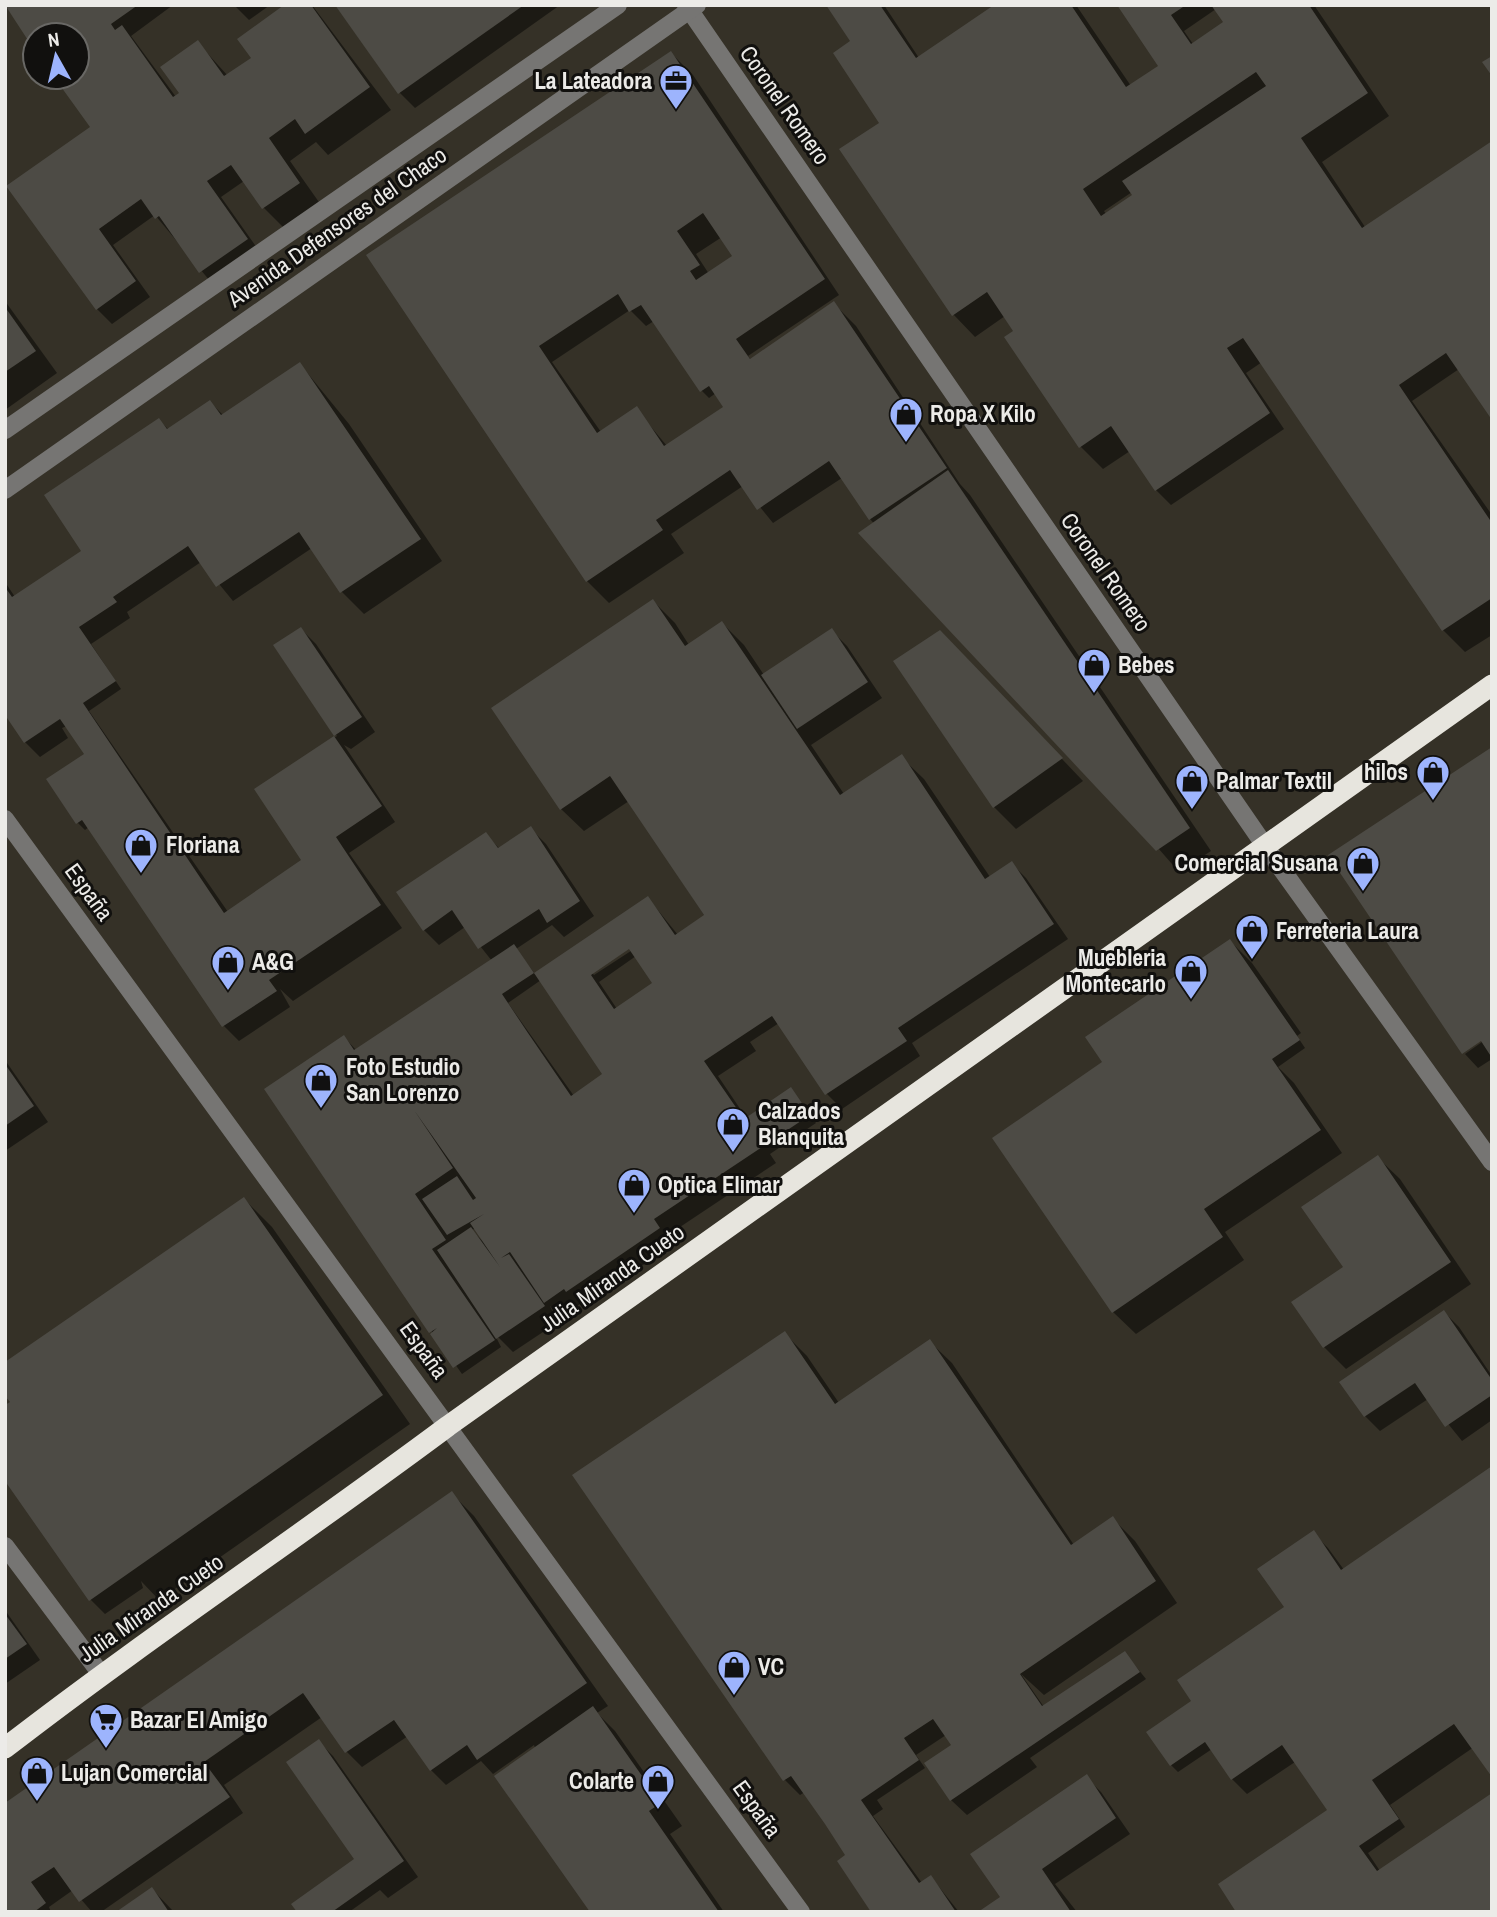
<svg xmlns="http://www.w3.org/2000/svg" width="1497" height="1917" font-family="'Archivo Narrow',sans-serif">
<rect width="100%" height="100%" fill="#292722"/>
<!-- built -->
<path fill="#353127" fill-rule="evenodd" d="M5,5H1492V1912H5ZM35,35H77V77H35Z"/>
<!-- shadow -->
<g fill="#0007" fill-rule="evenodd">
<path d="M5,5H173L131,36L176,97L181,93L198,43L228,76L254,59L287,5H312L391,110L328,155L316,142L290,161L321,205L286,230L264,208L244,181L221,197L262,255L215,287L155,215L113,245L150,297L112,324L97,309L92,127L56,77H77V35H35V47Z"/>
<path d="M234,5H270L249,20Z"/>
<path d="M337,5H560L415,108L400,93Z"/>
<path d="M828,5H884L919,58L997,5H1076L1131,86L1160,66L1118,5H1314L1389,116L1322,162L1459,369L1412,401L1492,515V635L1465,652L1443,630L1262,362L1246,373L1284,429L1171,505L1156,490L1130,451L1103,469L1081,447L1005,316L975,337L953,314L853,42ZM1216,9L1225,23L1193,44L1184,31ZM1132,192L1134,196L1106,214L1104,211Z"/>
<path d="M671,53L693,75L839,295L748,356L751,360L834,304L856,326L960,484L970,495L1211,851L1179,872L870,519L842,478L773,523L743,486L671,534L684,553L609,603L587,581L369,256ZM722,237L735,257L709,274L696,254ZM630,310L646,326L654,321L701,390L709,398L716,393L725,407L667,446L636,409L601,432L552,362Z"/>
<path d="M5,301L57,373L5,410Z"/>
<path d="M300,364L349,424L442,561L364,614L342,592L312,548L233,601L201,562L127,612L130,618L91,644L121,689L89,711L228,912L304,861L256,790L337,736L276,645L301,629L316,644L375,732L351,749L344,745L395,822L349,853L402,928L293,1001L280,989L290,1007L239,1041L224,1026L89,827L85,830L78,823L87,755L67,726L62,728L68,738L40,757L25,742L5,712V582L15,597L84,551L159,420L169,430L210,402L223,415Z"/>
<path d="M653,601L675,623L689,645L722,623L744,645L764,675L832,631L847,646L882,698L811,745L844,794L901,757L924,779L990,877L1011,863L1026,878L1068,939L912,1043L920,1056L842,1109L827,1094L779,1023L750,1042L756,1051L718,1076L747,1119L791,1090L816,1123L770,1154L776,1163L668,1235L674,1244L582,1306L580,1304L561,1317L550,1306L558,1322L513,1352L494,1333L501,1347L462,1374L394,1278L344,1037L357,1051L492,961L465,927L439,945L424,930L485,834L500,849L531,829L546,844L594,916L564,937L552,925L516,949L535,974L648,898L678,935L710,924L629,801L584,831L561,809ZM635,944L637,947L594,975L592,973ZM636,956L659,990L617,1009L599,982ZM541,980L605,1075L574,1096L508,1003ZM476,1228L482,1241L472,1230Z"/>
<path d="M962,654L1083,781L1016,829L994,807Z"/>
<path d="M1492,749V1059L1478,1068L1465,1054L1482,1042Z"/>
<path d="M1230,941L1252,963L1301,1033L1297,1036L1305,1048L1278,1067L1294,1083L1342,1153L1225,1232L1244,1260L1136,1334L1113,1312L994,1138L1105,1062Z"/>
<path d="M5,1060L48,1122L5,1151Z"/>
<path d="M1377,1157L1400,1179L1471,1284L1346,1369L1324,1347Z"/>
<path d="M244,1199L272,1227L410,1424L159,1600L141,1581L143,1588L105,1614L90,1599L12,1403Z"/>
<path d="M1444,1312L1459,1327L1492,1376V1420L1462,1441L1428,1399L1380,1431L1365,1416Z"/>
<path d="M784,1333L807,1356L839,1403L929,1341L952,1363L1074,1545L1113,1519L1135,1541L1177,1603L1044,1695L1021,1674L1044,1707L1125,1653L1146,1679L1030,1758L1037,1767L967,1815L951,1800L953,1746L946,1735L916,1755L925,1768L877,1800L883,1809L873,1816L922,1883L931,1877L959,1912H874L848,1855L805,1792L800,1795L785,1780L575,1476Z"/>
<path d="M452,1494L474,1516L608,1706L597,1713L615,1731L682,1826L670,1834L724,1912H592L534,1745L493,1774L481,1761L446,1785L431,1770L408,1736L362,1767L347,1752L322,1717L224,1785L243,1813L101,1912H92L73,1890L49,1907L51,1912H5V1805Z"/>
<path d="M1313,1533L1328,1548L1474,1747L1390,1805L1405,1827L1368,1853L1380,1871L1492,1912H1238L1329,1811L1295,1762L1247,1794L1232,1779L1212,1749L1178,1772L1171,1765L1194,1701L1287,1608Z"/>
<path d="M5,1610L40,1660L5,1684Z"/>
<path d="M318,1741L333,1756L418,1877L388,1898L380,1890L349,1912H299L356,1860Z"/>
<path d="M1086,1777L1101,1792L1130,1834L1055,1884L1077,1912H981L1003,1897Z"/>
<path d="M152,1889L174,1912H119Z"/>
</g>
<!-- building -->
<g fill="#4d4b45" fill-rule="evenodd">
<path d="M5,5H138L111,24L115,30L122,25L173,97L179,93L160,67L198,40L224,76L251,58L237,39L284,5H311L370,87L305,134L295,119L269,138L300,183L262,209L231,165L207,181L248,239L199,273L159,216L155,219L141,199L99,229L136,281L96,310L6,186L90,127L54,77H77V35H35V51Z"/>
<path d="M335,5H524L398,94Z"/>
<path d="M826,5H880L916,58L994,5H1071L1126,87L1158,66L1117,5H1186L1171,15L1191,44L1223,22L1211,5H1309L1368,93L1301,138L1362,228L1492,141V420L1446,353L1399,385L1492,523V598L1442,631L1243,338L1227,348L1270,413L1155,491L1111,426L1079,448L1004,337L1013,331L987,292L952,316L839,149L879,123L833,53L850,41ZM1256,72L1266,86L1122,181L1132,195L1101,216L1083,189Z"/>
<path d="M671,51L825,279L736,339L750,359L834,301L947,468L869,520L829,461L757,510L730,470L656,520L663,530L586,582L366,255ZM703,213L732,256L696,280L690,271L700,265L677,231ZM618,294L629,312L641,305L700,392L709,386L723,407L664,446L637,406L597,433L539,346Z"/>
<path d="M1492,56V76L1482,62Z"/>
<path d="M5,307L36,351L5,372Z"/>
<path d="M300,362L421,539L340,593L299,532L216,587L188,546L113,597L117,602L79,627L116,681L83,703L224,913L301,860L254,789L334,736L382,806L336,837L381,905L269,980L277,991L222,1027L82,820L76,824L46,779L84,754L60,719L24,743L5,715V587L12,597L81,551L44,495L159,418L167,429L210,400L221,415Z"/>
<path d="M948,470L1190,828L1156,851L858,533Z"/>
<path d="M653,599L685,646L722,621L840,795L902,754L985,879L1012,861L1054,924L898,1028L907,1041L825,1095L772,1016L704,1061L744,1119L791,1087L810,1115L654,1219L660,1228L566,1292L564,1289L544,1303L510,1252L501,1258L509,1254L545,1306L496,1339L437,1250L471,1227L500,1267L470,1223L484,1214L447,1235L422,1199L457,1176L473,1200L476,1198L414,1110L453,1168L415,1194L446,1240L432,1249L495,1340L453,1368L430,1334L437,1328L429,1333L264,1089L344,1035L354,1050L514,944L534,973L502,994L528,1033L571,1096L602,1074L534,973L648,896L675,935L704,915L610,776L560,810L491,708ZM629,949L652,983L614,1009L591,975Z"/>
<path d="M301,627L362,717L334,736L273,645Z"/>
<path d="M832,628L868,682L797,729L761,675Z"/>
<path d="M940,630L1063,758L993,808L893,661Z"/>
<path d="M1492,747V1058L1481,1041L1462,1054L1328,855Z"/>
<path d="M531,826L580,901L547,923L539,909L478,949L452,910L423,931L396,892L486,832L498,848Z"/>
<path d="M1230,939L1300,1040L1272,1059L1321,1130L1204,1209L1223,1237L1112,1313L992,1138L1102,1062L1085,1037Z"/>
<path d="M5,1064L34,1106L5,1126Z"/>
<path d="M1378,1155L1451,1262L1323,1348L1291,1302L1343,1267L1301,1207Z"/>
<path d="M244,1197L383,1395L89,1601L5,1481V1405L10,1402L5,1396V1362Z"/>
<path d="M1444,1310L1492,1380V1395L1445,1427L1415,1383L1364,1417L1339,1382Z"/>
<path d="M785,1331L835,1404L930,1339L1071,1545L1113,1516L1156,1581L1020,1674L1042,1706L1125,1651L1140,1672L950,1801L924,1763L951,1745L933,1719L904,1738L919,1760L861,1800L919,1883L931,1875L956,1912H871L837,1861L845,1855L825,1824L791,1776L783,1781L572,1475Z"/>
<path d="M1492,1466V1777L1454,1724L1372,1780L1399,1819L1359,1846L1377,1871L1492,1793V1912H1236L1218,1884L1327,1810L1282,1745L1231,1780L1205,1742L1170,1766L1146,1732L1191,1701L1177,1680L1284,1607L1257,1569L1314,1530L1341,1570Z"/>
<path d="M452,1491L587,1683L477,1760L467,1745L430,1771L394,1720L345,1753L303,1693L204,1762L230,1797L79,1902L54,1867L31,1882L46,1903L34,1912H5V1803Z"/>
<path d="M5,1614L27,1644L5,1659Z"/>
<path d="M593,1706L661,1803L649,1811L719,1912H590L494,1776Z"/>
<path d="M319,1739L404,1861L332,1912H297L291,1904L354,1859L286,1762Z"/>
<path d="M1087,1774L1116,1818L1042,1869L1071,1912H978L1000,1897L970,1854Z"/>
<path d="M152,1887L169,1912H116Z"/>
</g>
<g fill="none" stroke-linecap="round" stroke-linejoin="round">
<!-- minor -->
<g stroke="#767573" stroke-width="18">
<path d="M686,5L1265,846L1492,1162"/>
<path d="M5,430L618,5"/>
<path d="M5,490L697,5"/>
<path d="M5,819L801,1912"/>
<path d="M5,1546L101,1674"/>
</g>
<!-- highway -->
<path stroke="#e7e5de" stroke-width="21" d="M5,1748C150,1636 302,1535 448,1426L1492,685"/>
</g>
<!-- icons -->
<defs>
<symbol id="office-pin" viewBox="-11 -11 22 30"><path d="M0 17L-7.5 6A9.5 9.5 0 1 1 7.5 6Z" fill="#9db4fd" stroke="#11100e"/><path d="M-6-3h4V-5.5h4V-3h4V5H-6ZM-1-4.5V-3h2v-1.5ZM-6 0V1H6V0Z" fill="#111"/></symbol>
<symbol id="shop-pin" viewBox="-11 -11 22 30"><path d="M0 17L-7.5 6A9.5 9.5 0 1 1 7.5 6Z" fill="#9db4fd" stroke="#11100e"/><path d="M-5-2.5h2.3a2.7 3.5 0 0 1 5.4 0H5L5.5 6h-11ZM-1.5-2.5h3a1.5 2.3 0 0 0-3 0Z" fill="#111"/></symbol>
<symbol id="supermarket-pin" viewBox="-11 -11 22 30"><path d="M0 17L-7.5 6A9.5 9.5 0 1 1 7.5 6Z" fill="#9db4fd" stroke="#11100e"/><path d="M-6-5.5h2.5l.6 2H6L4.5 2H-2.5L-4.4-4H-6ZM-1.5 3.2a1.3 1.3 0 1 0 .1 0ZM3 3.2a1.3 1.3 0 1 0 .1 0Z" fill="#111"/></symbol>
</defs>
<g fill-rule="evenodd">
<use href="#office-pin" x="657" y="62" width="38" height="52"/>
<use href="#shop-pin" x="887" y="395" width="38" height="52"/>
<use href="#shop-pin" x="1075" y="646" width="38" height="52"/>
<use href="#shop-pin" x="1414" y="753" width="38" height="52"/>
<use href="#shop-pin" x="1173" y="762" width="38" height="52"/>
<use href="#shop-pin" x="122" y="826" width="38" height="52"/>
<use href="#shop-pin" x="1344" y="844" width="38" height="52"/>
<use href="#shop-pin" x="1233" y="912" width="38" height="52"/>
<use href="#shop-pin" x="209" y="943" width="38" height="52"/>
<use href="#shop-pin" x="1172" y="952" width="38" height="52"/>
<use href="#shop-pin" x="302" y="1061" width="38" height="52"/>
<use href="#shop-pin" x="714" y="1105" width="38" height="52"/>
<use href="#shop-pin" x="615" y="1166" width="38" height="52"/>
<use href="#shop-pin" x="715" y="1648" width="38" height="52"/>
<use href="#supermarket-pin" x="87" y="1701" width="38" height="52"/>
<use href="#shop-pin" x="18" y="1754" width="38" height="52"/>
<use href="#shop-pin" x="639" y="1762" width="38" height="52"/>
</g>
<g text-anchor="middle" stroke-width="6" stroke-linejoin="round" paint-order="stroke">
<!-- poi labels -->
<g font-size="23" font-weight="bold" fill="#ecebe8" stroke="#11100e" text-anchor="start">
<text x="652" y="89" text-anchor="end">La Lateadora</text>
<text x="930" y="422">Ropa X Kilo</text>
<text x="1118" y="673">Bebes</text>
<text x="1408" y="780" text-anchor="end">hilos</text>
<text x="1216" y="789">Palmar Textil</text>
<text x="166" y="853">Floriana</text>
<text x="1338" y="871" text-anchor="end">Comercial Susana</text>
<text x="1276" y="939">Ferreteria Laura</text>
<text x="1166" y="966" text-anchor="end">Muebleria<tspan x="1166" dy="26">Montecarlo</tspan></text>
<text x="252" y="970">A&amp;G</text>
<text x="346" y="1075">Foto Estudio<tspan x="346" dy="26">San Lorenzo</tspan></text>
<text x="758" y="1119">Calzados<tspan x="758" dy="26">Blanquita</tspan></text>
<text x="658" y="1193">Optica Elimar</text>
<text x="758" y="1675">VC</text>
<text x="130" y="1728">Bazar El Amigo</text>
<text x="61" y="1781">Lujan Comercial</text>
<text x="634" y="1789" text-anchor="end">Colarte</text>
</g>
<!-- street labels -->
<g font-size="23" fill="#ecebe8" stroke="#11100e">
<text transform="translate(785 105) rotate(55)" y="8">Coronel Romero</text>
<text transform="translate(337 227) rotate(-35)" y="8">Avenida Defensores del Chaco</text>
<text transform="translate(1106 572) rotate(55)" y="8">Coronel Romero</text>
<text transform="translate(89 892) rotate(54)" y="8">España</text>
<text transform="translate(612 1278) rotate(-35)" y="8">Julia Miranda Cueto</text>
<text transform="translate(424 1350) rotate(54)" y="8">España</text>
<text transform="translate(151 1608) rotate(-35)" y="8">Julia Miranda Cueto</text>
<text transform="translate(757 1809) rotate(54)" y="8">España</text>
</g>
</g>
<!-- border -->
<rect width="1497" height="1917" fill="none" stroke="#ecebe8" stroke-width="14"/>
<!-- north arrow -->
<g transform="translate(56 56) rotate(352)"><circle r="33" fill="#11100e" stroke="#696865" stroke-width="2"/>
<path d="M0-5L12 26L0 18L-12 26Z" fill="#9db4fd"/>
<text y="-10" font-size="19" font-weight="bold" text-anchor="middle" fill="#ecebe8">N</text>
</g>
</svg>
